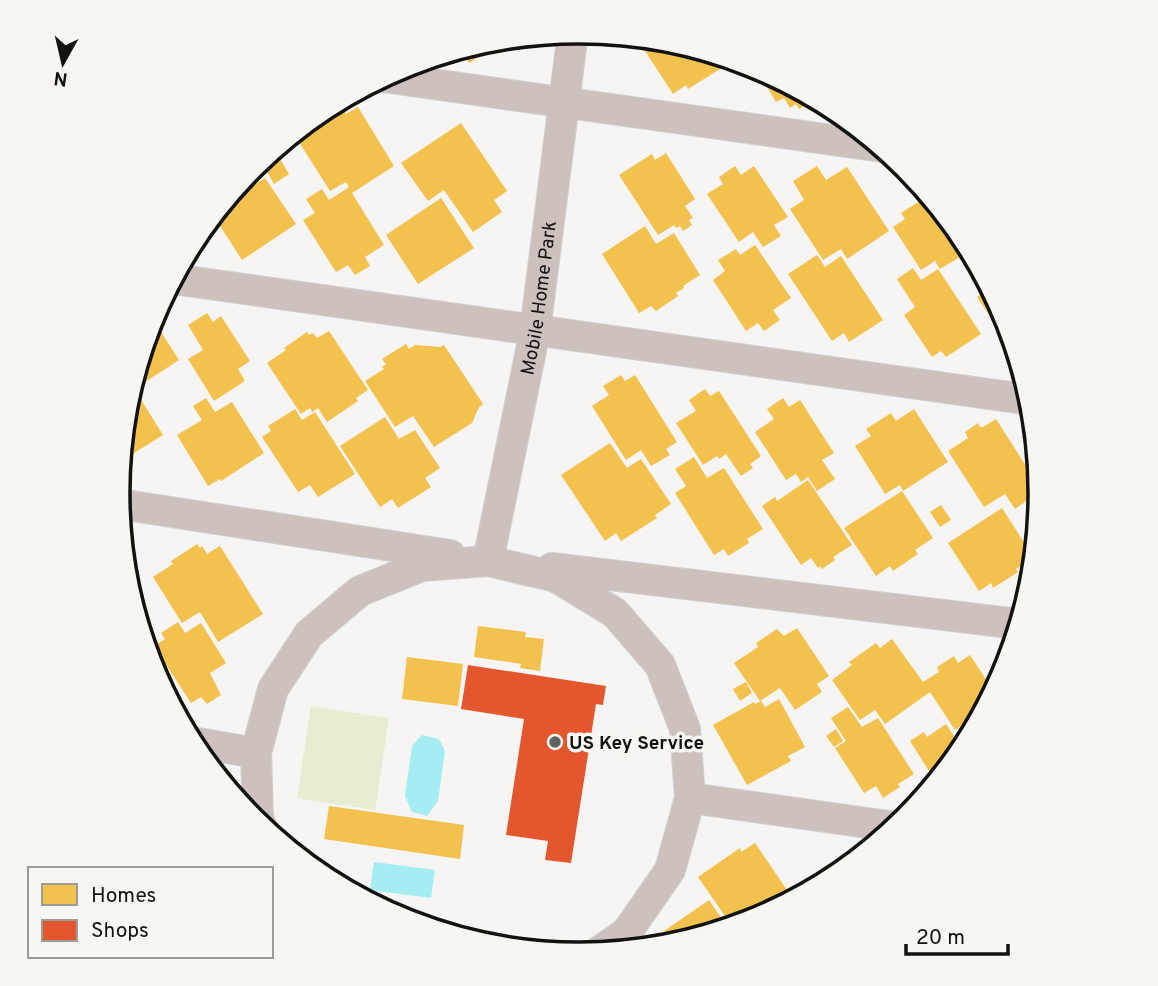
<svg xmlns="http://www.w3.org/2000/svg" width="1158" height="986" font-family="Overpass,sans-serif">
<rect width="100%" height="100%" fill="#f6f5f3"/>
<!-- green -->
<path fill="#e6edd0" d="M311,706L389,718L375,810L297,798Z"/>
<!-- water -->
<g fill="#a4edf2">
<path d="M422,735L439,739L445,751L438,801L427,816L412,812L405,796L412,746Z"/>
<path d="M374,862L435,870L431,898L370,890Z"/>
</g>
<!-- homes -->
<g fill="#f2c14e">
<path d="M636,37L669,40L729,59L718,66L720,69L688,89L686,85L673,94Z"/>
<path d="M499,39L501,43L469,63L463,53L452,61L447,53Z"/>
<path d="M755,66L756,67L816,99L799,109L796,104L790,108L784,98L776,102Z"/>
<path d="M358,107L394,166L352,193L384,245L365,257L370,266L355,275L348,265L336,272L303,220L315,213L306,199L322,189L329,200L349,187L346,182L330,191L297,139L313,129V124L336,109L338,111L342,108L346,114Z"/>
<path d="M461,123L507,191L494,200L502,212L473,232L444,190L428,201L401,163Z"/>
<path d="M274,149L289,174L274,184L264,166L247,177L246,175L253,166Z"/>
<path d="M666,153L695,199L685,206L693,218L689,220L692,225L683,231L680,226L676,228L674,225L658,235L619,175L652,154L655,160Z"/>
<path d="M735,166L741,175L754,166L788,217L774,225L781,236L763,247L753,232L739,242L707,194L723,184L719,177Z"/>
<path d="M817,166L826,180L847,167L889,231L847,259L841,249L823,260L790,209L804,200L793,181Z"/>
<path d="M265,178L296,224L242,260L213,215L218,208Z"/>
<path d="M929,195L963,237L970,251L940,269L935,261L921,270L893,227L905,219L901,213Z"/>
<path d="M441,198L474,248L418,284L386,235Z"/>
<path d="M645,226L656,244L674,233L700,275L683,286L684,288L676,293L678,296L656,311L651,306L639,313L602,254Z"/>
<path d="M755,245L791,298L773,310L780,320L764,331L758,323L746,331L713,280L725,271L718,260L736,249L740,255Z"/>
<path d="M817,255L825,267L841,256L883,320L849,342L844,333L832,341L788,274Z"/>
<path d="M913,268L921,280L938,269L981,334L946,357L941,351L932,357L904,315L915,307L897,279Z"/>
<path d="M990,288L1006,317L1017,356L977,297Z"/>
<path d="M207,313L213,322L221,316L250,361L238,369L245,381L214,401L188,359L203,350L188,325Z"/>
<path d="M152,318L179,360L139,386L134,378Z"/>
<path d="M329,331L368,390L356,398L358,401L327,422L318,408L312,412L310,408L301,414L267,363L286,350L284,348L307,332L309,335L313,333L317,338Z"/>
<path d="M406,344L409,349L415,345L440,347L444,345L483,404L479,407L472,423L434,447L413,416L395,427L365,381L384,369L382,367L386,364L382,359Z"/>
<path d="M621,375L625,381L635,375L677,442L666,449L670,455L651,466L641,450L626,460L592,406L609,395L603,386Z"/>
<path d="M132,385L163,435L121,461L126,403Z"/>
<path d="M705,389L710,396L719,391L761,456L750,464L753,468L741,476L726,454L719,459L717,456L703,465L676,423L696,411L689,400Z"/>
<path d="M206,398L215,412L232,402L264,453L221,481L220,479L208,486L177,435L202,420L193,406Z"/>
<path d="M783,398L789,407L800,400L834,453L822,460L835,479L817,491L808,477L801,482L796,474L786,480L755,432L774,419L767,409Z"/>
<path d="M295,409L302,420L315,412L355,474L318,497L310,485L298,492L262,437L271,431L268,426Z"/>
<path d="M914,409L948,462L903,491L900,485L885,494L855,446L871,436L866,429L891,413L896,421Z"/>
<path d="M385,417L399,439L415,430L440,468L425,478L431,487L398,508L392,499L380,507L340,446Z"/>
<path d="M996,419L1040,488V502L1034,506L1029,499L1015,509L1005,494L984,507L948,451L968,438L965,432L978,423L980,427H983Z"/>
<path d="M610,443L627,468L641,459L671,504L655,515L657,518L621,541L616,533L605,541L561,475Z"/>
<path d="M694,457L707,478L724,468L763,529L747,539L749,543L728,556L724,549L714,555L675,493L686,486L675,469Z"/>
<path d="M808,480L852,545L833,557L835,560L822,569L820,566L818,568L811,558L801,565L762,506L775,497L777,501Z"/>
<path d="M902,491L933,538L915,550L918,554L893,571L890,566L876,576L844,528Z"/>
<path d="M941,505L951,520L940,527L930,512Z"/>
<path d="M1002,508L1034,558L1016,569L1018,572L993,588L991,583L979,591L948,543Z"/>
<path d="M197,544L200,548L202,546L207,554L220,546L263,614L218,642L200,612L182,623L153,577L173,564L171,561Z"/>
<path d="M178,622L185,633L201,623L226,663L210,673L221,695L207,704L201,697L191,703L154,646L165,639L161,633Z"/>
<path d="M478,626L526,632L525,637L544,639L540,671L520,668L521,664L474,657Z"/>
<path d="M797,628L829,676L817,684L822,692L795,710L780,688L760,701L734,663L758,647L756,643L777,629L784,636Z"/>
<path d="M892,639L923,682L939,672L937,667L954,656L958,663L970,655L994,692L983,699L987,705L975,726L971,719L955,730L930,692L885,724L875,710L860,720L832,680L852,665L849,662L876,643L880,648Z"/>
<path d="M407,657L463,664L458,706L402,699Z"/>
<path d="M746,682L752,693L740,701L733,689Z"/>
<path d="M779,699L805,747L788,756L791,761L747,785L713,725L754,702L755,704L761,701L765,707Z"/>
<path d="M848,707L862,727L878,718L914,774L898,784L900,787L883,798L876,786L864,793L835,748L846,741L831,718Z"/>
<path d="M946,724L956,739L974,728L962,750L936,782L910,741L924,732L927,737Z"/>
<path d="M836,729L843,741L834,747L826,736Z"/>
<path d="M329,806L464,825L460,859L324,839Z"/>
<path d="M755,843L789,893L747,921L742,914L729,922L698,877L740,848L741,852Z"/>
<path d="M858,853L860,857L835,877L799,896L797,893Z"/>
<path d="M709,900L728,928L674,944L664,931Z"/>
</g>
<!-- shops -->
<path fill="#e4572e" d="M468,665L606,686L603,705L596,704L571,863L545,860L548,841L506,835L524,719L461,709Z"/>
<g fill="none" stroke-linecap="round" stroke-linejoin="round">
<defs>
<g id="street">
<path d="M383,77L882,147"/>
<path d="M173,279L1031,400"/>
<path d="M119,504L450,555"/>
<path id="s1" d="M488,561L535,331L573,32"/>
<path d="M552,568L1019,624"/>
<path d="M192,742L256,753"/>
<path d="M690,798L896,827"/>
<path d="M261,827L258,816L256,753L273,689L309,634L360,591L422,566L488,561L556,577L615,613L660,665L685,729L690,798L670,870L627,932L597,953"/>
</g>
</defs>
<!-- street casing -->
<use href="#street" stroke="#d1d1d0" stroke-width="32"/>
<!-- street -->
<use href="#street" stroke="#ccc1bd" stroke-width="30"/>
</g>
<!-- markers -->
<circle fill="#62615f" stroke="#f7f6f2" stroke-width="2.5" cx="555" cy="742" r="7"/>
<g text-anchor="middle" stroke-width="7" stroke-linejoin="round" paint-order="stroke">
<!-- street labels -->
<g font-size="19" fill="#121210" stroke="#f7f6f2">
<text dy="7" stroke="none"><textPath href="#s1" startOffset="268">Mobile Home Park</textPath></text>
</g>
<!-- poi labels -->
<g font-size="19" font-weight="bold" fill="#121210" stroke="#f7f6f2" text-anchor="start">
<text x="569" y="749">US Key Service</text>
</g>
</g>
<!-- crop -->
<path d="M0 0H1158V986H0ZM130 493a449 449 0 1 1 898 0a449 449 0 1 1-898 0Z" fill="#f7f6f2" fill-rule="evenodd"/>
<path fill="none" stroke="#121210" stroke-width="3.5" d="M130 493a449 449 0 1 1 898 0a449 449 0 1 1-898 0Z"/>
<!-- legend -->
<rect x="28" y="867" width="245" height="91" fill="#f7f6f2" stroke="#9b9b98" stroke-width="2"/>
<rect x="42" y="884" width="35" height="21" fill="#f2c14e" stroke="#9b9b98" stroke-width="2"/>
<text x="91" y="902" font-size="21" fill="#121210">Homes</text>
<rect x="42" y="920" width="35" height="21" fill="#e4572e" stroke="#9b9b98" stroke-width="2"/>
<text x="91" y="937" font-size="21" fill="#121210">Shops</text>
<!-- north arrow -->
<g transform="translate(63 63) rotate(188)" stroke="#f7f6f2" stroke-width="5" paint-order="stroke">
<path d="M0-5L12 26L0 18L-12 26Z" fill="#121210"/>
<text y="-10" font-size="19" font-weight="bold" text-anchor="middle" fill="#121210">N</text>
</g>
<!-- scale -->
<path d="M906 944v10h102v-10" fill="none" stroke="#121210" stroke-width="3.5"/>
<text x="916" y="944" font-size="21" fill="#121210" stroke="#f7f6f2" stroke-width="5" paint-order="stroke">20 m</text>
</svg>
